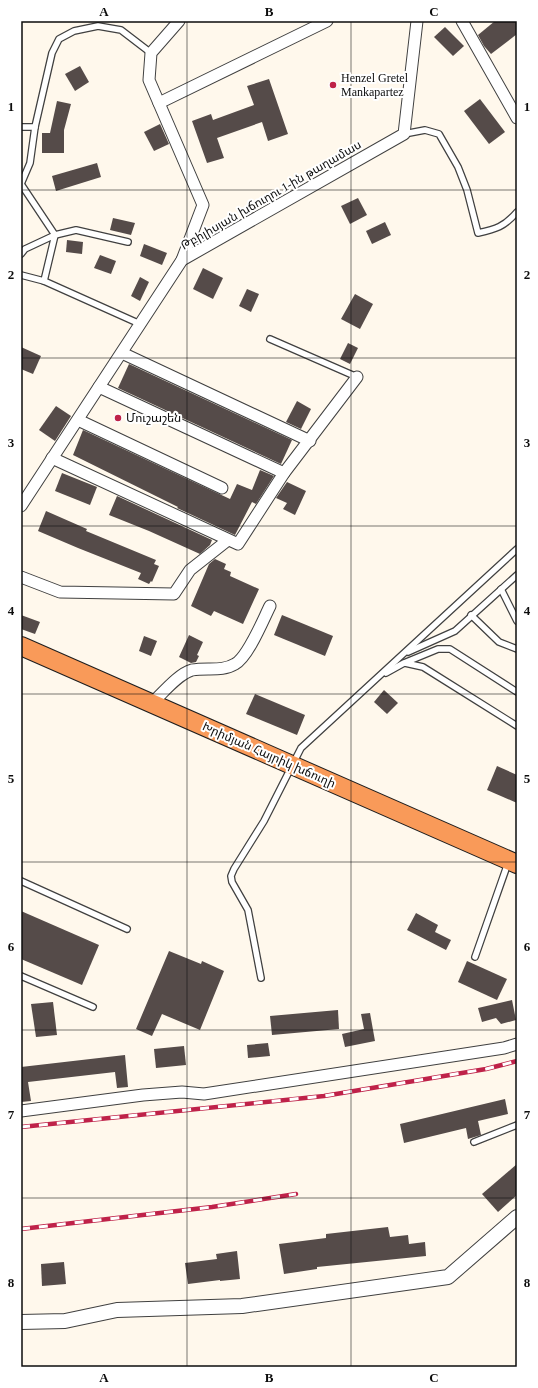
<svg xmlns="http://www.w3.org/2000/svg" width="538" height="1388" font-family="'Times New Roman','Noto Sans Armenian',serif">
<rect width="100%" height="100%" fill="#fff8ec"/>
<!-- building -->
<g fill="#554b49">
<path d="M495,21H517V34L491,54L484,46L478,35Z"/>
<path d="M445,27L464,46L453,56L434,37Z"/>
<path d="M80,66L89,82L75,91L65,74Z"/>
<path d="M269,79L288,134L268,141L262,122L217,138L224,158L207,163L192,121L211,114L213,120L254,105L247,86Z"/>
<path d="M480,99L505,132L489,144L464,111Z"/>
<path d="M57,101L71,104L64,130V153H42V133H50Z"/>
<path d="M160,124L169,144L154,151L144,132Z"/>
<path d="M97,163L101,177L56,191L52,176Z"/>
<path d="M358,198L367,215L350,224L341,206Z"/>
<path d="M113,218L135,223L131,235L110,230Z"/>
<path d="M385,222L391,235L372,244L366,231Z"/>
<path d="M67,240L83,242L82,254L66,252Z"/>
<path d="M144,244L167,253L162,265L140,256Z"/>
<path d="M100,255L116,261L111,274L94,268Z"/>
<path d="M203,268L223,278L213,299L193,289Z"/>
<path d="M140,277L149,282L140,301L131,296Z"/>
<path d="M247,289L259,294L251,312L239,306Z"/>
<path d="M355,294L373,304L360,329L341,319Z"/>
<path d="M348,343L358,348L350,364L340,359Z"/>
<path d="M21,347L41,356L33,374L21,369Z"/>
<path d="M129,364L292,440L281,464L118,388Z"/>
<path d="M297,401L311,409L301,429L286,422Z"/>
<path d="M56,406L71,416L55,441L39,430Z"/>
<path d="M83,430L230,499L237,484L252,490L260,470L274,476L256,504L252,502L235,535L177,508L178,507L73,455Z"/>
<path d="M62,473L97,487L90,505L55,491Z"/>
<path d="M287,482L306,491L295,515L283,509L287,503L276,498Z"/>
<path d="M117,496L212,540L210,545L200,554L149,531L109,515Z"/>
<path d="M46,511L87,529L86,531L156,560L154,564L159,566L152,582L151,581L149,584L138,579L141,573L78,548L38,531Z"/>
<path d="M215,559L226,564L224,569L231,572L230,576L259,589L243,624L214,611L211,616L191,606L209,564Z"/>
<path d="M21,615L40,622L35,634L21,629Z"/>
<path d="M282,615L333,636L325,656L274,635Z"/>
<path d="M189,635L203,642L197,655L199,656L196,662L191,663L179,657Z"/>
<path d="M144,636L157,641L151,656L139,651Z"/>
<path d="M384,690L398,703L387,714L374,702Z"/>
<path d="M255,694L305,715L297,735L246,714Z"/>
<path d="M497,766L517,775V803L487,790Z"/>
<path d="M21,911L99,945L82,985L21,959Z"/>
<path d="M416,913L438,925L435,932L451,940L446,950L407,930Z"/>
<path d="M169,951L201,964L202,961L224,971L200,1030L162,1014L152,1036L136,1029Z"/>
<path d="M467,961L507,979L497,1000L458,982Z"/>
<path d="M512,1000L516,1020L501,1024L496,1018L482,1022L478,1008Z"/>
<path d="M53,1002L57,1035L36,1037L31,1004Z"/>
<path d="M338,1010L339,1029L272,1035L270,1016Z"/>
<path d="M370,1013L375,1041L345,1047L342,1034L364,1029L361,1014Z"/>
<path d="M268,1043L270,1056L248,1058L247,1045Z"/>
<path d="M184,1046L186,1065L156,1068L154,1049Z"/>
<path d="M125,1055L128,1087L117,1088L115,1072L28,1082L31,1101L21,1102V1067Z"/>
<path d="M505,1099L508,1114L478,1121L481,1135L468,1139L466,1128L404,1143L400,1124Z"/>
<path d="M517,1164V1195L498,1212L482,1194Z"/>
<path d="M388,1227L390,1237L408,1235L409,1244L425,1242L426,1256L317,1267V1269L284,1274L279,1244L326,1238V1234Z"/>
<path d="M237,1251L240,1279L220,1281V1280L188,1284L185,1263L217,1259L216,1254Z"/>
<path d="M64,1262L66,1284L42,1286L41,1264Z"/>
</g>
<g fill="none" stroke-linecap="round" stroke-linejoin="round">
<defs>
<g id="service">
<path d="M21,127H35"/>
<path d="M404,134L425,130L439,134L458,167L467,190L478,233C496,229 504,227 517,212"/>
<path d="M21,184L30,163L35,127L52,53L59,39L74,31L98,26L121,30L151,53"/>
<path d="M21,184L55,235L76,230L128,242"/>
<path d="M21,254L25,249L55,235L44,281"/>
<path d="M21,275L44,281L140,324"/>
<path d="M270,339L357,377"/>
<path d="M501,589L517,621"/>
<path d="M471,615L499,642L517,649"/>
<path d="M408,652L455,631L517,575"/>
<path d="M405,663L423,667L517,726"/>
<path d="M386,673L404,663L438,649H450L517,692"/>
<path d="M21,881L127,929"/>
<path d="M475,957L508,863"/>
<path d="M21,976L93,1007"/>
<path d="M261,978L248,910L232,882L231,876L234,869L264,821L301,748L517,549"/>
<path d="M474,1142L517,1125"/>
</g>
<g id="minor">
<path d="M179,21L151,53L149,80L203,205L182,260"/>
<path d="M462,21L517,118"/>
<path d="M159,103L327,21"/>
<path d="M122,353L310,441"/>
<path d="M99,387L284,473"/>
<path d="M78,420L222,488"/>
<path d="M52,458L238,544L284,473L357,377"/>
<path d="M21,506L182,260L404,134L417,21"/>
<path d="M21,577L60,592L174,594L190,570L228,540"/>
<path d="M152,703C163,693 178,674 192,670C207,667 222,672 235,664C248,657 263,620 270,606"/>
<path d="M21,1111L143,1095L182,1092L204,1094L504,1048L517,1044"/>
</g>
<path id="tertiary" d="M21,1322L65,1321L117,1310L242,1306L448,1277L517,1217"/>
<path id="trunk" d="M21,646L517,864"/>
</defs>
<!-- service casing -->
<use href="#service" stroke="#404040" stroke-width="8"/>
<!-- minor casing -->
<use href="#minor" stroke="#404040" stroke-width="13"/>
<!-- tertiary casing -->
<use href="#tertiary" stroke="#404040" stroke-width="16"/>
<!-- trunk casing -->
<use href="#trunk" stroke="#1e1e1e" stroke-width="20"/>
<!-- service -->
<use href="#service" stroke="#fff" stroke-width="5.5"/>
<!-- minor -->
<use href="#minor" stroke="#fff" stroke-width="11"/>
<!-- tertiary -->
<use href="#tertiary" stroke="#fff" stroke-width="14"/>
<!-- trunk -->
<use href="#trunk" stroke="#f99a59" stroke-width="18"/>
<defs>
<g id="rail">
<path d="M21,1127L324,1096L486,1069L517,1061"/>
<path d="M21,1229L212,1207L296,1194"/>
</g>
</defs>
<!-- rail casing -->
<use href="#rail" stroke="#bf2249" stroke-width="4.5"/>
<!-- rail -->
<use href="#rail" stroke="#fff" stroke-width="3" stroke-dasharray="9" stroke-linecap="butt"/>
</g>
<!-- grid -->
<path fill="none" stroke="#0d0d0d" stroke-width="1" stroke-opacity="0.55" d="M187,21V1367M351,21V1367M21,190H517M21,358H517M21,526H517M21,694H517M21,862H517M21,1030H517M21,1198H517"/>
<!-- markers -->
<g fill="#bf2249" stroke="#fff" stroke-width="1.5">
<circle cx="333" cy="85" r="4"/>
<circle cx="118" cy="418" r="4"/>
</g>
<g text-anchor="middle" stroke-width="4" stroke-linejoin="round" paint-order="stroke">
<!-- poi labels -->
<g font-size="12" fill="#0d0d0d" stroke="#fff" text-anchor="start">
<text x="341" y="82">Henzel Gretel<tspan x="341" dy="14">Mankapartez</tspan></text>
<text x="126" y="422">Մուշաշեն</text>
</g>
<!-- street labels -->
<g font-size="12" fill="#0d0d0d" stroke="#fff">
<text transform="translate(271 195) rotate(-30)" y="4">Թբիլիսյան խճուղու 1-ին թաղամաս</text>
<text transform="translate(269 755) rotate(24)" y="4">Խրիմյան Հայրիկ խճուղի</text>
</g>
</g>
<!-- border -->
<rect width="538" height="1388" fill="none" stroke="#ffffff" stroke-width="44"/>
<rect x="22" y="22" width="494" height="1344" fill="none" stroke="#0d0d0d" stroke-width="1.5"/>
<g font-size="13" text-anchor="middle" font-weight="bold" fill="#0d0d0d">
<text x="104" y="16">A</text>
<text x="269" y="16">B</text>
<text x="434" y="16">C</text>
<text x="11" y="111">1</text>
<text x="527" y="111">1</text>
<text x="11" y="279">2</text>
<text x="527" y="279">2</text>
<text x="11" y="447">3</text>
<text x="527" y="447">3</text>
<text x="11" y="615">4</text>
<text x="527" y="615">4</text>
<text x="11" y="783">5</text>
<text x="527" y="783">5</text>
<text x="11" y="951">6</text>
<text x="527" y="951">6</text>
<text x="11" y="1119">7</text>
<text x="527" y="1119">7</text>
<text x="11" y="1287">8</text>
<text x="527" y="1287">8</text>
<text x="104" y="1382">A</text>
<text x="269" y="1382">B</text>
<text x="434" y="1382">C</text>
</g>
</svg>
